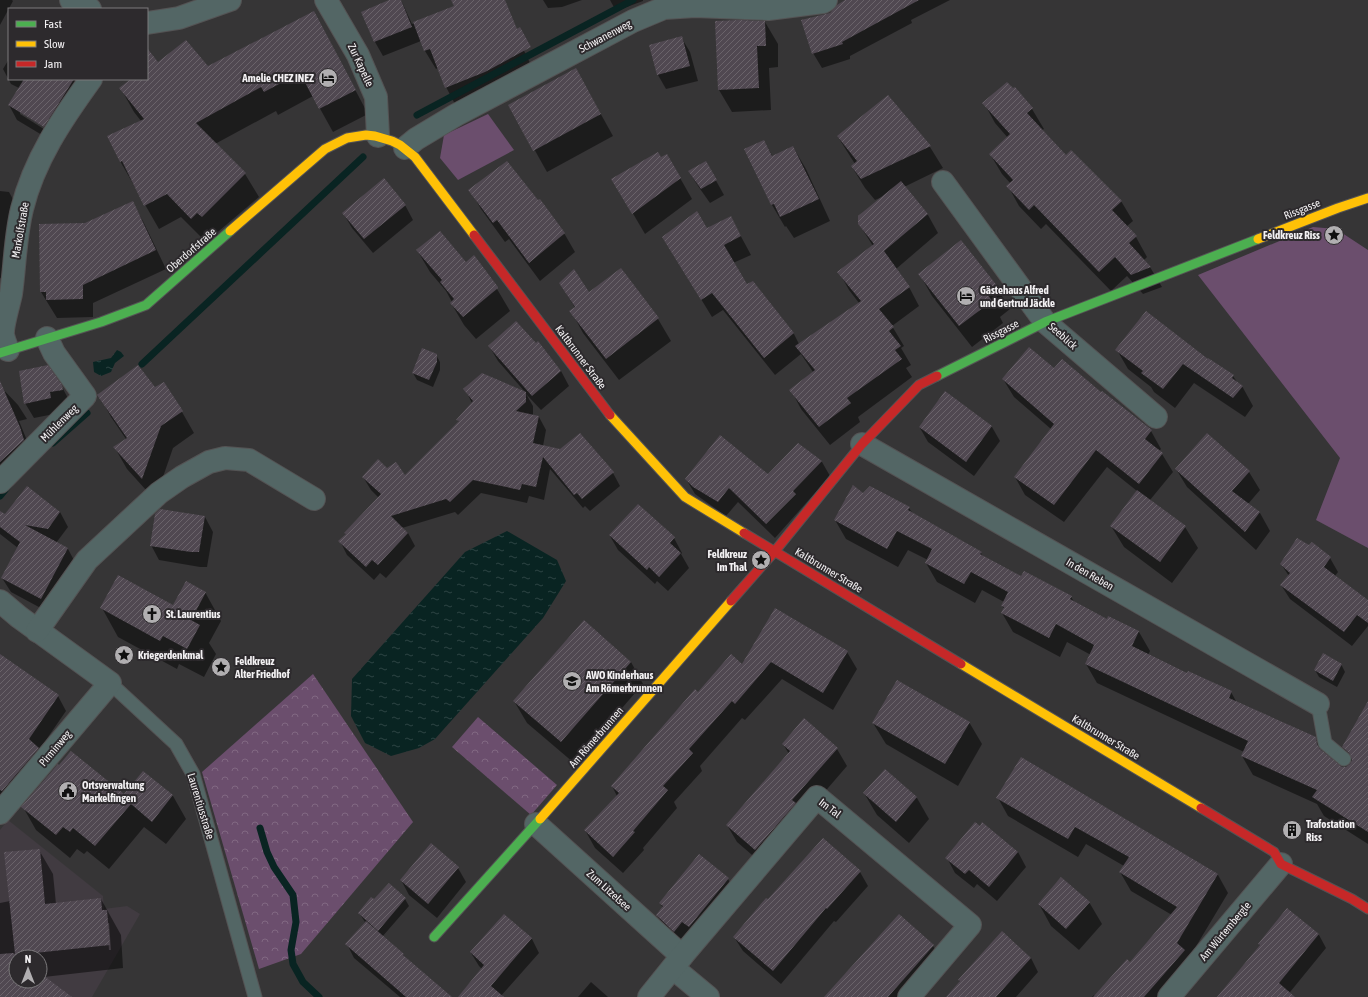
<svg xmlns="http://www.w3.org/2000/svg" width="1368" height="997" font-family="'Asap Condensed',sans-serif">
<defs>
<pattern id="park-crowns" width="20" height="18" patternUnits="userSpaceOnUse"><rect width="20" height="18" fill="#6b4e6d"/><path d="M2 6a3 3 0 1 1 6 0M12 15a3 3 0 1 1 6 0" fill="none" stroke="#816882"/></pattern>
<pattern id="water-ripples" width="26" height="14" patternUnits="userSpaceOnUse"><rect width="26" height="14" fill="#092422"/><path d="M2 4q2-2 4 0t4 0M15 11q2-2 4 0t4 0" fill="none" stroke="#2d4443"/></pattern>
<pattern id="building-hatch" width="6" height="6" patternUnits="userSpaceOnUse"><rect width="6" height="6" fill="#504851"/><path d="M-1 1l2-2M0 6l6-6M5 7l2-2" fill="none" stroke="#6a636a"/></pattern>
</defs>
<rect width="100%" height="100%" fill="#363536"/>
<!-- built -->
<path fill="#413b41" fill-rule="evenodd" d="M8,820L103,896L104,909L127,906L140,914L92,997H0V830ZM16,957H40V981H16Z"/>
<!-- grass -->
<g fill="#6b4e6d">
<path d="M488,114L514,150L458,180L440,158L444,135Z"/>
<path d="M1313,227L1336,229L1368,250V548L1316,520L1340,458L1198,275Z"/>
</g>
<!-- park -->
<g fill="url(#park-crowns)">
<path d="M313,674L413,822L301,954L259,969L202,772Z"/>
<path d="M478,717L557,785L531,815L452,747Z"/>
</g>
<!-- water -->
<g fill="url(#water-ripples)">
<path d="M117,350L121,352L124,356L115,363L111,372L101,376L94,372L93,362L111,358Z"/>
<path d="M507,531L557,560L566,581L543,618L435,739L419,748L391,756L365,743L351,716L352,679L465,552Z"/>
</g>
<!-- shadow -->
<g fill="#0007" fill-rule="evenodd">
<path d="M0,0H12L13,1L0,25Z"/>
<path d="M392,0H401L412,24L455,7L452,0H499L533,69L456,106L446,87L438,68L436,69L425,51L421,41L383,56L375,42L362,12Z"/>
<path d="M543,0H582L562,7L548,8Z"/>
<path d="M610,0H643V1L616,11Z"/>
<path d="M848,0H950L911,20L912,23L850,56V59L822,68L813,53L830,13Z"/>
<path d="M314,12L368,114L333,132L313,96L278,115L276,111L215,144L245,174L259,197L206,242L181,217L159,229L120,161L141,121L134,112L121,89L133,79H147V68L158,64L207,67Z"/>
<path d="M765,22L778,44V67L769,68L771,110L732,112L719,90Z"/>
<path d="M681,37L690,52L698,81L666,89L658,75Z"/>
<path d="M9,59V79H93L52,141L17,120L9,105L19,88L11,84L3,69ZM20,112L48,129L47,131L20,114Z"/>
<path d="M588,91L613,136L547,172L510,106Z"/>
<path d="M888,96L930,147L943,168L904,187L928,215L938,233L896,269L909,287L919,306L892,326L904,346L901,348L911,365L906,368L912,377L858,417L860,422L830,445L801,409L791,390L813,372L801,354L775,375L723,310L712,317L674,255L707,229L731,218L751,255L733,263L747,285L752,282L794,334L799,344L859,303L849,290L839,272L873,246L859,224L882,197L875,200L865,188L852,167L855,164L838,137Z"/>
<path d="M984,103L1032,109L1044,129L1042,130L1066,156L1121,201L1133,221L1126,227L1136,237L1147,257L1144,260L1150,267L1162,287L1143,294L1127,276L1111,291L1046,224L1041,229L1019,206L1008,186L1011,184L1002,174L990,154L1008,138L995,123Z"/>
<path d="M764,141L773,157L793,147L806,169L830,221L794,238L786,226L785,227L772,205L745,150Z"/>
<path d="M667,155L692,199L645,234L625,200L661,159Z"/>
<path d="M689,172L714,177L724,195L710,203L698,186Z"/>
<path d="M470,190L564,233L575,252L540,281L509,239L505,242L481,209Z"/>
<path d="M0,191L9,192L19,210L3,279L0,278Z"/>
<path d="M132,202L143,221L166,269L93,303V317L57,318L41,292L40,225L86,224Z"/>
<path d="M405,205L413,220L373,253L352,228L343,213Z"/>
<path d="M417,250L466,263L474,257L497,289L510,311L476,339L464,325L451,303L452,302L446,291L430,272Z"/>
<path d="M621,269L658,319L671,341L619,380L583,333L571,311L575,308L560,283L589,293Z"/>
<path d="M920,275L997,288L1010,309L1000,317L1003,323L972,347L932,296Z"/>
<path d="M489,346L561,371L569,386L541,410L526,394L533,406V416L539,417L546,430L543,446L560,450L580,434L613,473L620,486L590,511L585,506L583,508L550,469L544,500L529,496L527,503L481,493L458,515L455,512L402,528L408,533L415,546L386,578L380,573L374,580L347,555L340,541L379,498L371,490L363,477L387,469L405,476L459,422L458,420L472,403L465,389L482,374L526,393L498,361Z"/>
<path d="M1117,350L1208,360L1233,376L1237,382L1242,386L1253,406L1245,417L1194,383L1175,408L1154,392L1151,387L1128,369Z"/>
<path d="M436,355L440,362V370L433,387L417,380L413,373Z"/>
<path d="M1054,369L1101,394L1151,431L1161,449L1159,451L1162,454L1173,472L1150,500L1185,527L1198,548L1172,583L1124,547L1111,526L1137,491L1107,467L1064,522L1025,495L1015,477L1051,429L1014,397L1003,379Z"/>
<path d="M61,385L71,404L58,407L59,413L34,418L25,403Z"/>
<path d="M0,386L18,405L27,419L19,421L28,443L0,487Z"/>
<path d="M155,388L182,412L194,433L173,448L155,500L127,469L115,448L126,439L111,417L99,395Z"/>
<path d="M992,427L1000,441L974,476L928,442L920,428Z"/>
<path d="M1207,434L1249,472L1260,490L1248,504L1260,513L1270,531L1256,550L1187,487L1176,469Z"/>
<path d="M799,444L822,462L830,476L775,538L738,502L726,516L695,494L686,479L768,475Z"/>
<path d="M863,494L909,508L913,514L981,553L984,558L1021,578L1071,597L1075,603L1108,620L1109,618L1139,632L1150,651L1148,655L1187,674L1231,692L1237,703L1315,738L1324,754L1342,768H1347L1352,762L1343,747L1368,703V844L1324,816L1317,804L1253,775L1242,756L1244,752L1097,683L1086,664L1091,655L1067,642L1060,657L1013,632L1002,613L1004,609L1002,606L1004,602L982,590L975,603L937,582L926,563L928,560L908,550L898,567L846,539L835,520Z"/>
<path d="M60,512L68,527L56,543L68,549L76,564L50,613L11,592L2,578L18,548L0,534V513L5,515Z"/>
<path d="M205,517L213,532L207,567H200L159,560L151,545Z"/>
<path d="M610,536L674,538L682,553L681,554L689,568L668,591L657,581L655,584L618,550Z"/>
<path d="M1330,558L1338,572L1335,576L1368,601V626L1352,646L1290,599L1281,585L1289,576L1281,564Z"/>
<path d="M205,592L221,621L209,643L216,654L204,677L179,664L177,669L118,637L102,608L174,606Z"/>
<path d="M847,652L857,669L833,710L782,679L745,720L742,718L700,766L702,771L674,802L677,808L643,848L644,850L623,873L595,848L585,830L617,796L612,786L698,693L743,666Z"/>
<path d="M0,655L58,696L66,711L39,750L0,818Z"/>
<path d="M631,662L643,684L574,763L527,723L514,701Z"/>
<path d="M1341,664L1345,672L1337,687L1319,677L1315,670Z"/>
<path d="M969,722L982,744L958,786L886,744L873,723Z"/>
<path d="M783,744L837,749L847,766L803,817L766,867L737,842L727,825L789,754Z"/>
<path d="M1021,758L1218,875L1228,893L1189,958L1170,997H1092L1094,995L1095,996L1131,963L1172,915L1131,891L1120,872L1124,866L1086,844L1078,857L1008,816L998,798Z"/>
<path d="M885,770L917,798L929,819L909,843L877,815L864,793Z"/>
<path d="M143,772L173,796L186,819L166,844L144,827L109,869L87,851L84,854L77,849L70,858L36,830L23,807L124,795Z"/>
<path d="M39,850L53,874L56,904L101,899L121,935L123,968L44,977L65,997H0V903L10,901ZM107,923H109L111,950H109ZM16,957H40V981H16Z"/>
<path d="M1018,852L1026,867L997,901L977,884L974,888L955,873L947,858Z"/>
<path d="M458,868L466,882L437,918L409,895L401,880Z"/>
<path d="M860,872L868,886L836,922L834,921L781,984L743,951L734,937Z"/>
<path d="M728,879L736,893L682,945L665,929L657,915L663,908L660,903Z"/>
<path d="M405,899L409,906L382,937L403,954L405,958L450,997H400L354,958L347,944L365,922L359,913L374,901Z"/>
<path d="M1089,902L1102,924L1079,950L1051,926L1039,904Z"/>
<path d="M1288,909L1319,935L1326,948L1286,997H1218L1260,946L1259,944Z"/>
<path d="M504,915L532,939L539,953L500,997H459L482,969L479,966L471,953Z"/>
<path d="M933,946L941,959L907,997H826Z"/>
<path d="M1031,958L1038,972L1016,997H947L960,982L959,980Z"/>
<path d="M591,982L608,997H578Z"/>
</g>
<g fill="none" stroke-linecap="round" stroke-linejoin="round">
<!-- stream -->
<g stroke="#092422" stroke-width="7">
<path d="M417,115L633,0"/>
<path d="M142,364L363,157"/>
<path d="M53,443L87,413"/>
<path d="M0,496L9,485"/>
<path d="M260,828L267,852L274,867L293,895L296,922L291,950L293,964L303,982L319,997"/>
</g>
</g>
<!-- building -->
<g fill="url(#building-hatch)">
<path d="M389,0H401L412,27L374,42L361,12Z"/>
<path d="M451,0H505L517,29L520,27L531,47L485,72L445,88L430,49L424,51L413,22L454,6Z"/>
<path d="M845,0H919L842,42L843,44L812,54L801,20L830,13L837,5Z"/>
<path d="M314,11L356,90L319,109L300,73L264,92L261,87L196,123L246,173L202,217L197,213L191,219L167,194L144,206L122,161L120,162L107,136L144,119L119,88L131,79H147V48L158,62L186,40L208,66Z"/>
<path d="M739,20L765,21L766,46H757L759,88L718,90L715,21Z"/>
<path d="M682,36L690,66L657,75L649,45Z"/>
<path d="M576,68L601,114L533,151L508,105Z"/>
<path d="M24,79H74L44,127L8,105Z"/>
<path d="M1007,82L1013,88L1015,87L1033,108L1027,113L1066,155L1071,150L1122,201L1112,210L1137,236L1129,243L1151,267L1131,275L1115,257L1099,272L1034,205L1029,210L1006,186L1013,180L989,154L1010,134L982,103Z"/>
<path d="M888,95L931,146L861,179L851,166L857,161L837,136Z"/>
<path d="M764,140L772,156L793,146L819,199L780,217L774,204L771,205L744,149Z"/>
<path d="M658,152L661,157L667,154L681,178L632,214L611,179Z"/>
<path d="M507,161L538,200L540,199L565,233L529,263L497,220L493,223L468,190Z"/>
<path d="M706,161L717,180L701,189L688,171Z"/>
<path d="M384,178L406,205L364,239L342,213Z"/>
<path d="M901,181L928,214L884,251L910,287L879,309L894,327L889,331L901,346L895,350L902,359L847,398L851,403L819,427L789,390L815,370L795,346L861,301L837,272L874,244L858,224V216Z"/>
<path d="M133,201L156,250L83,285V299L46,300V292H40L39,224L85,223Z"/>
<path d="M697,211L707,228L731,216L741,236L724,245L747,284L753,281L794,333L764,358L712,293L701,300L662,237Z"/>
<path d="M440,231L466,262L474,255L498,287V288L463,317L450,303L454,299L440,282L442,280L416,250Z"/>
<path d="M961,240L998,287L988,295L992,301L959,326L918,274Z"/>
<path d="M621,268L659,318L606,359L569,311L575,307L559,283L574,269L589,292Z"/>
<path d="M1146,311L1208,359V358L1234,375L1232,378L1243,386L1233,398L1183,364L1163,389L1141,373L1143,371L1115,350Z"/>
<path d="M516,321L536,343L538,341L561,371L532,396L488,346Z"/>
<path d="M1029,347L1054,368L1062,359L1101,392L1102,391L1152,430L1145,439L1163,453L1139,484L1096,450L1054,505L1014,477L1054,424L1002,379Z"/>
<path d="M422,348L437,354V362L429,380L412,373Z"/>
<path d="M48,365L62,385L63,390L50,392L51,398L24,404L19,371Z"/>
<path d="M138,365L155,387L164,382L183,411L161,426L142,479L113,447L127,438L97,395Z"/>
<path d="M482,373L526,392V402L516,411L539,416L533,443L560,449L580,433L614,472L582,499L577,493L574,495L543,457L536,487L522,484L520,490L473,480L450,502L446,499L391,516L408,533L378,565L372,560L366,567L338,541L346,534L344,533L381,494L362,477L378,459L387,468L396,462L405,475L459,421L456,420L473,401L463,389Z"/>
<path d="M0,381L20,427L24,440L0,462Z"/>
<path d="M945,391L992,426L966,462L919,427Z"/>
<path d="M1207,433L1250,471L1232,491L1260,512L1245,532L1175,469Z"/>
<path d="M720,435L768,474L798,443L822,461L793,491L796,494L766,524L729,488L718,502L693,487L685,479Z"/>
<path d="M853,485L863,493L870,486L910,507L908,510L982,552L980,554L1021,576L1024,571L1072,596L1070,599L1107,619L1108,616L1139,631L1132,646L1187,673L1188,671L1232,691L1229,698L1316,737L1317,744L1320,749L1342,767H1346L1350,764L1352,760L1349,753L1342,747L1368,701V832L1312,797L1317,790L1241,756L1248,741L1085,664L1094,645L1056,624L1049,638L1001,613L1004,607L1001,606L1008,592L971,572L964,584L925,563L932,549L897,531L887,549L834,520Z"/>
<path d="M27,486L60,512L48,529L25,525L68,548L41,599L1,578L20,542L0,527V511L5,514Z"/>
<path d="M1137,490L1186,526L1160,562L1110,526Z"/>
<path d="M638,504L675,537L670,543L681,553L659,577L649,567L647,570L609,535Z"/>
<path d="M160,509L205,516L199,552H191L150,546L155,514Z"/>
<path d="M1297,538L1309,545L1312,542L1331,557L1324,567L1368,600V623L1357,615L1344,632L1280,585L1290,573L1280,564Z"/>
<path d="M118,575L173,605L186,581L206,592L191,620L200,625L187,649L163,636L160,641L100,608Z"/>
<path d="M775,608L848,651L823,693L771,662L735,704L732,701L689,749L693,753L663,786L668,790L633,831L635,832L613,857L584,830L619,793L611,786L695,689L698,692L731,654L742,664Z"/>
<path d="M584,620L631,662L561,742L513,701Z"/>
<path d="M1323,653L1342,664L1333,681L1314,670Z"/>
<path d="M0,654L59,695L29,739L39,748L2,791L0,790Z"/>
<path d="M897,680L970,722L945,764L872,723Z"/>
<path d="M804,718L838,748L792,800L796,803L755,850L726,825L790,751L782,744Z"/>
<path d="M71,751L124,794L143,771L173,795L152,822L131,804L95,846L73,828L70,832L63,827L56,835L21,807L58,764L59,765Z"/>
<path d="M1021,757L1218,874L1177,943L1185,950L1144,997H1093L1127,959L1130,962L1177,907L1119,872L1129,857L1075,827L1068,839L996,798Z"/>
<path d="M885,769L917,797L896,822L863,793Z"/>
<path d="M975,822L980,826L982,822L1018,852L989,887L969,870L965,874L945,858Z"/>
<path d="M823,838L861,871L827,909L826,908L773,971L733,937L766,898L768,899Z"/>
<path d="M431,843L459,867L428,904L400,880Z"/>
<path d="M40,849L45,904L101,898L102,910H107L110,945L16,955L18,957H16V981H40V973L72,997H0V954L13,953L15,954L4,852Z"/>
<path d="M699,854L729,878L689,927L682,922L674,932L656,915L663,906L659,903Z"/>
<path d="M1061,877L1090,902L1066,929L1038,904Z"/>
<path d="M389,883L406,898L378,931L358,913L371,897L374,899Z"/>
<path d="M1287,908L1319,934L1279,983L1295,997H1217L1260,945L1258,944Z"/>
<path d="M504,914L532,938L491,986L504,997H458L484,965L470,952Z"/>
<path d="M899,914L934,945L888,997H824Z"/>
<path d="M366,921L404,954L403,955L452,997H406L345,944Z"/>
<path d="M1002,931L1031,958L996,997H946L960,981L958,980Z"/>
</g>
<g fill="none" stroke-linecap="round" stroke-linejoin="round">
<defs>
<g id="lane">
<path d="M110,683L176,744L193,774L255,997"/>
<path d="M1318,704L1325,743L1344,759"/>
</g>
<g id="street">
<path d="M71,0L90,9"/>
<path d="M326,0L358,55L376,97L378,136"/>
<path d="M147,23L179,18L230,0"/>
<path d="M405,148L416,139L456,115L633,21L664,8L695,6L768,9L823,2L826,0"/>
<path d="M943,182L1045,322L1156,417"/>
<path d="M8,350C6,345 4,340 3,335C2,326 9,304 11,294C15,266 15,237 22,209C34,160 62,119 91,79"/>
<path d="M862,444L1318,704"/>
<path d="M0,482L85,396L54,353L47,338"/>
<path d="M0,601L19,617L110,683L0,813"/>
<path d="M37,631L87,560L159,493L182,477L209,462L225,458L249,460L314,499"/>
<path d="M536,824L682,956"/>
<path d="M673,968L708,997"/>
<path d="M649,997L682,956L817,797L970,925L909,997"/>
<path d="M1169,997L1281,864"/>
</g>
<g id="fast">
<path d="M0,353L101,322L146,305L230,231"/>
<path d="M937,376L1045,322L1258,239"/>
<path d="M434,937L540,819"/>
</g>
<g id="slow">
<path d="M230,231L325,149L347,138L366,135L375,136L392,141L400,145L415,157L474,235"/>
<path d="M1258,239L1338,208L1368,198"/>
<path d="M610,415L685,497L744,533"/>
<path d="M961,664L1201,808"/>
<path d="M540,819L731,601"/>
</g>
<g id="jam">
<path d="M474,235L610,415"/>
<path d="M744,533L961,664"/>
<path d="M731,601L775,551L862,444L919,385L937,376"/>
<path d="M1201,808L1274,852L1281,864L1352,899L1368,909"/>
</g>
</defs>
<!-- lane casing -->
<use href="#lane" stroke="#545354" stroke-width="15"/>
<!-- street casing -->
<use href="#street" stroke="#545354" stroke-width="24"/>
<!-- fast casing -->
<use href="#fast" stroke="#545354" stroke-width="11"/>
<!-- slow casing -->
<use href="#slow" stroke="#545354" stroke-width="11"/>
<!-- jam casing -->
<use href="#jam" stroke="#545354" stroke-width="11"/>
<!-- lane -->
<use href="#lane" stroke="#536665" stroke-width="13"/>
<!-- street -->
<use href="#street" stroke="#536665" stroke-width="22"/>
<!-- fast -->
<use href="#fast" stroke="#4caf50" stroke-width="9"/>
<!-- slow -->
<use href="#slow" stroke="#ffc107" stroke-width="9"/>
<!-- jam -->
<use href="#jam" stroke="#c62828" stroke-width="9"/>
</g>
<!-- icons -->
<defs>
<symbol id="hotel-disc" viewBox="-11 -11 22 22"><circle r="9.5" fill="#b1afb1" stroke="#2d2a2d"/><path d="M-6-4.5h1.5V1H6V5H4.5V3h-9V5H-6ZM-4 0a1.8 1.8 0 1 1 3.6 0ZM.5 0V-2.5h3Q6-2.5 6 0Z" fill="#111"/></symbol>
<symbol id="sight-disc" viewBox="-11 -11 22 22"><circle r="9.5" fill="#b1afb1" stroke="#2d2a2d"/><path d="M0-6L1.8-2.2L6-1.7L2.9 1.2L3.7 5.4L0 3.3L-3.7 5.4L-2.9 1.2L-6-1.7L-1.8-2.2Z" fill="#111"/></symbol>
<symbol id="church-disc" viewBox="-11 -11 22 22"><circle r="9.5" fill="#b1afb1" stroke="#2d2a2d"/><path d="M-1.2-6h2.4v3.5h3.3v2.4h-3.3V6h-2.4V-.1h-3.3v-2.4h3.3Z" fill="#111"/></symbol>
<symbol id="school-disc" viewBox="-11 -11 22 22"><circle r="9.5" fill="#b1afb1" stroke="#2d2a2d"/><path d="M0-5L7-2L0 1L-7-2ZM-4 1L0 2.5L4 1V4Q0 6-4 4Z" fill="#111"/></symbol>
<symbol id="civic-disc" viewBox="-11 -11 22 22"><circle r="9.5" fill="#b1afb1" stroke="#2d2a2d"/><path d="M-.6-6.5H3V-4.5H.6V-3L4-1V1h2V6H-6V1h2V-1L-.6-3ZM-1.2 2.5V6h2.4V2.5Z" fill="#111"/></symbol>
<symbol id="building-disc" viewBox="-11 -11 22 22"><circle r="9.5" fill="#b1afb1" stroke="#2d2a2d"/><path d="M-4-6H4V6H1V3H-1V6H-4ZM-2.5-4.3h1.7v1.8h-1.7ZM.8-4.3h1.7v1.8H.8ZM-2.5-1h1.7V.8h-1.7ZM.8-1h1.7V.8H.8Z" fill="#111"/></symbol>
</defs>
<g fill-rule="evenodd">
<use href="#hotel-disc" x="317" y="67" width="22" height="22"/>
<use href="#sight-disc" x="1323" y="224" width="22" height="22"/>
<use href="#hotel-disc" x="955" y="285" width="22" height="22"/>
<use href="#sight-disc" x="750" y="549" width="22" height="22"/>
<use href="#church-disc" x="141" y="603" width="22" height="22"/>
<use href="#sight-disc" x="113" y="644" width="22" height="22"/>
<use href="#sight-disc" x="210" y="656" width="22" height="22"/>
<use href="#school-disc" x="561" y="670" width="22" height="22"/>
<use href="#civic-disc" x="57" y="780" width="22" height="22"/>
<use href="#building-disc" x="1281" y="819" width="22" height="22"/>
</g>
<g text-anchor="middle" stroke-width="4" stroke-linejoin="round" paint-order="stroke">
<!-- street labels -->
<g font-size="11" fill="#f3f1f3" stroke="#2d2a2d">
<text transform="translate(605 36) rotate(-28)" y="4">Schwanenweg</text>
<text transform="translate(361 65) rotate(65)" y="4">Zur Kapelle</text>
<text transform="translate(1302 209) rotate(-22)" y="4">Rissgasse</text>
<text transform="translate(20 230) rotate(-80)" y="4">Markolfstraße</text>
<text transform="translate(191 250) rotate(-41)" y="4">Oberdorfstraße</text>
<text transform="translate(1001 331) rotate(-27)" y="4">Rissgasse</text>
<text transform="translate(1063 336) rotate(41)" y="4">Seeblick</text>
<text transform="translate(581 357) rotate(53)" y="4">Kaltbrunner Straße</text>
<text transform="translate(59 423) rotate(-45)" y="4">Mühlenweg</text>
<text transform="translate(829 570) rotate(31)" y="4">Kaltbrunner Straße</text>
<text transform="translate(1090 574) rotate(30)" y="4">In den Reben</text>
<text transform="translate(596 737) rotate(-49)" y="4">Am Römerbrunnen</text>
<text transform="translate(1106 737) rotate(31)" y="4">Kaltbrunner Straße</text>
<text transform="translate(55 748) rotate(-50)" y="4">Pirminweg</text>
<text transform="translate(201 806) rotate(73)" y="4">Laurentiusstraße</text>
<text transform="translate(830 808) rotate(37)" y="4">Im Tal</text>
<text transform="translate(609 890) rotate(42)" y="4">Zum Litzelsee</text>
<text transform="translate(1225 931) rotate(-50)" y="4">Am Würtembergle</text>
</g>
<!-- poi labels -->
<g font-size="11" font-weight="bold" fill="#f3f1f3" stroke="#2d2a2d" text-anchor="start">
<text x="314" y="82" text-anchor="end">Amelie CHEZ INEZ</text>
<text x="1320" y="239" text-anchor="end">Feldkreuz Riss</text>
<text x="980" y="294">Gästehaus Alfred<tspan x="980" dy="13">und Gertrud Jäckle</tspan></text>
<text x="747" y="558" text-anchor="end">Feldkreuz<tspan x="747" dy="13">Im Thal</tspan></text>
<text x="166" y="618">St. Laurentius</text>
<text x="138" y="659">Kriegerdenkmal</text>
<text x="235" y="665">Feldkreuz<tspan x="235" dy="13">Alter Friedhof</tspan></text>
<text x="586" y="679">AWO Kinderhaus<tspan x="586" dy="13">Am Römerbrunnen</tspan></text>
<text x="82" y="789">Ortsverwaltung<tspan x="82" dy="13">Markelfingen</tspan></text>
<text x="1306" y="828">Trafostation<tspan x="1306" dy="13">Riss</tspan></text>
</g>
</g>
<!-- legend -->
<rect x="8" y="8" width="140" height="72" fill="#2d2a2d" stroke="#7c7a7c"/>
<rect x="16" y="21" width="20" height="6" fill="#4caf50" stroke="#7c7a7c"/>
<text x="44" y="28" font-size="12" fill="#f3f1f3">Fast</text>
<rect x="16" y="41" width="20" height="6" fill="#ffc107" stroke="#7c7a7c"/>
<text x="44" y="48" font-size="12" fill="#f3f1f3">Slow</text>
<rect x="16" y="61" width="20" height="6" fill="#c62828" stroke="#7c7a7c"/>
<text x="44" y="68" font-size="12" fill="#f3f1f3">Jam</text>
<!-- north arrow -->
<g transform="translate(28 969)"><circle r="19" fill="#2d2a2d" stroke="#7c7a7c"/>
<path d="M0-3L7 15L0 10L-7 15Z" fill="#b1afb1"/>
<text y="-6" font-size="11" font-weight="bold" text-anchor="middle" fill="#f3f1f3">N</text>
</g>
</svg>
